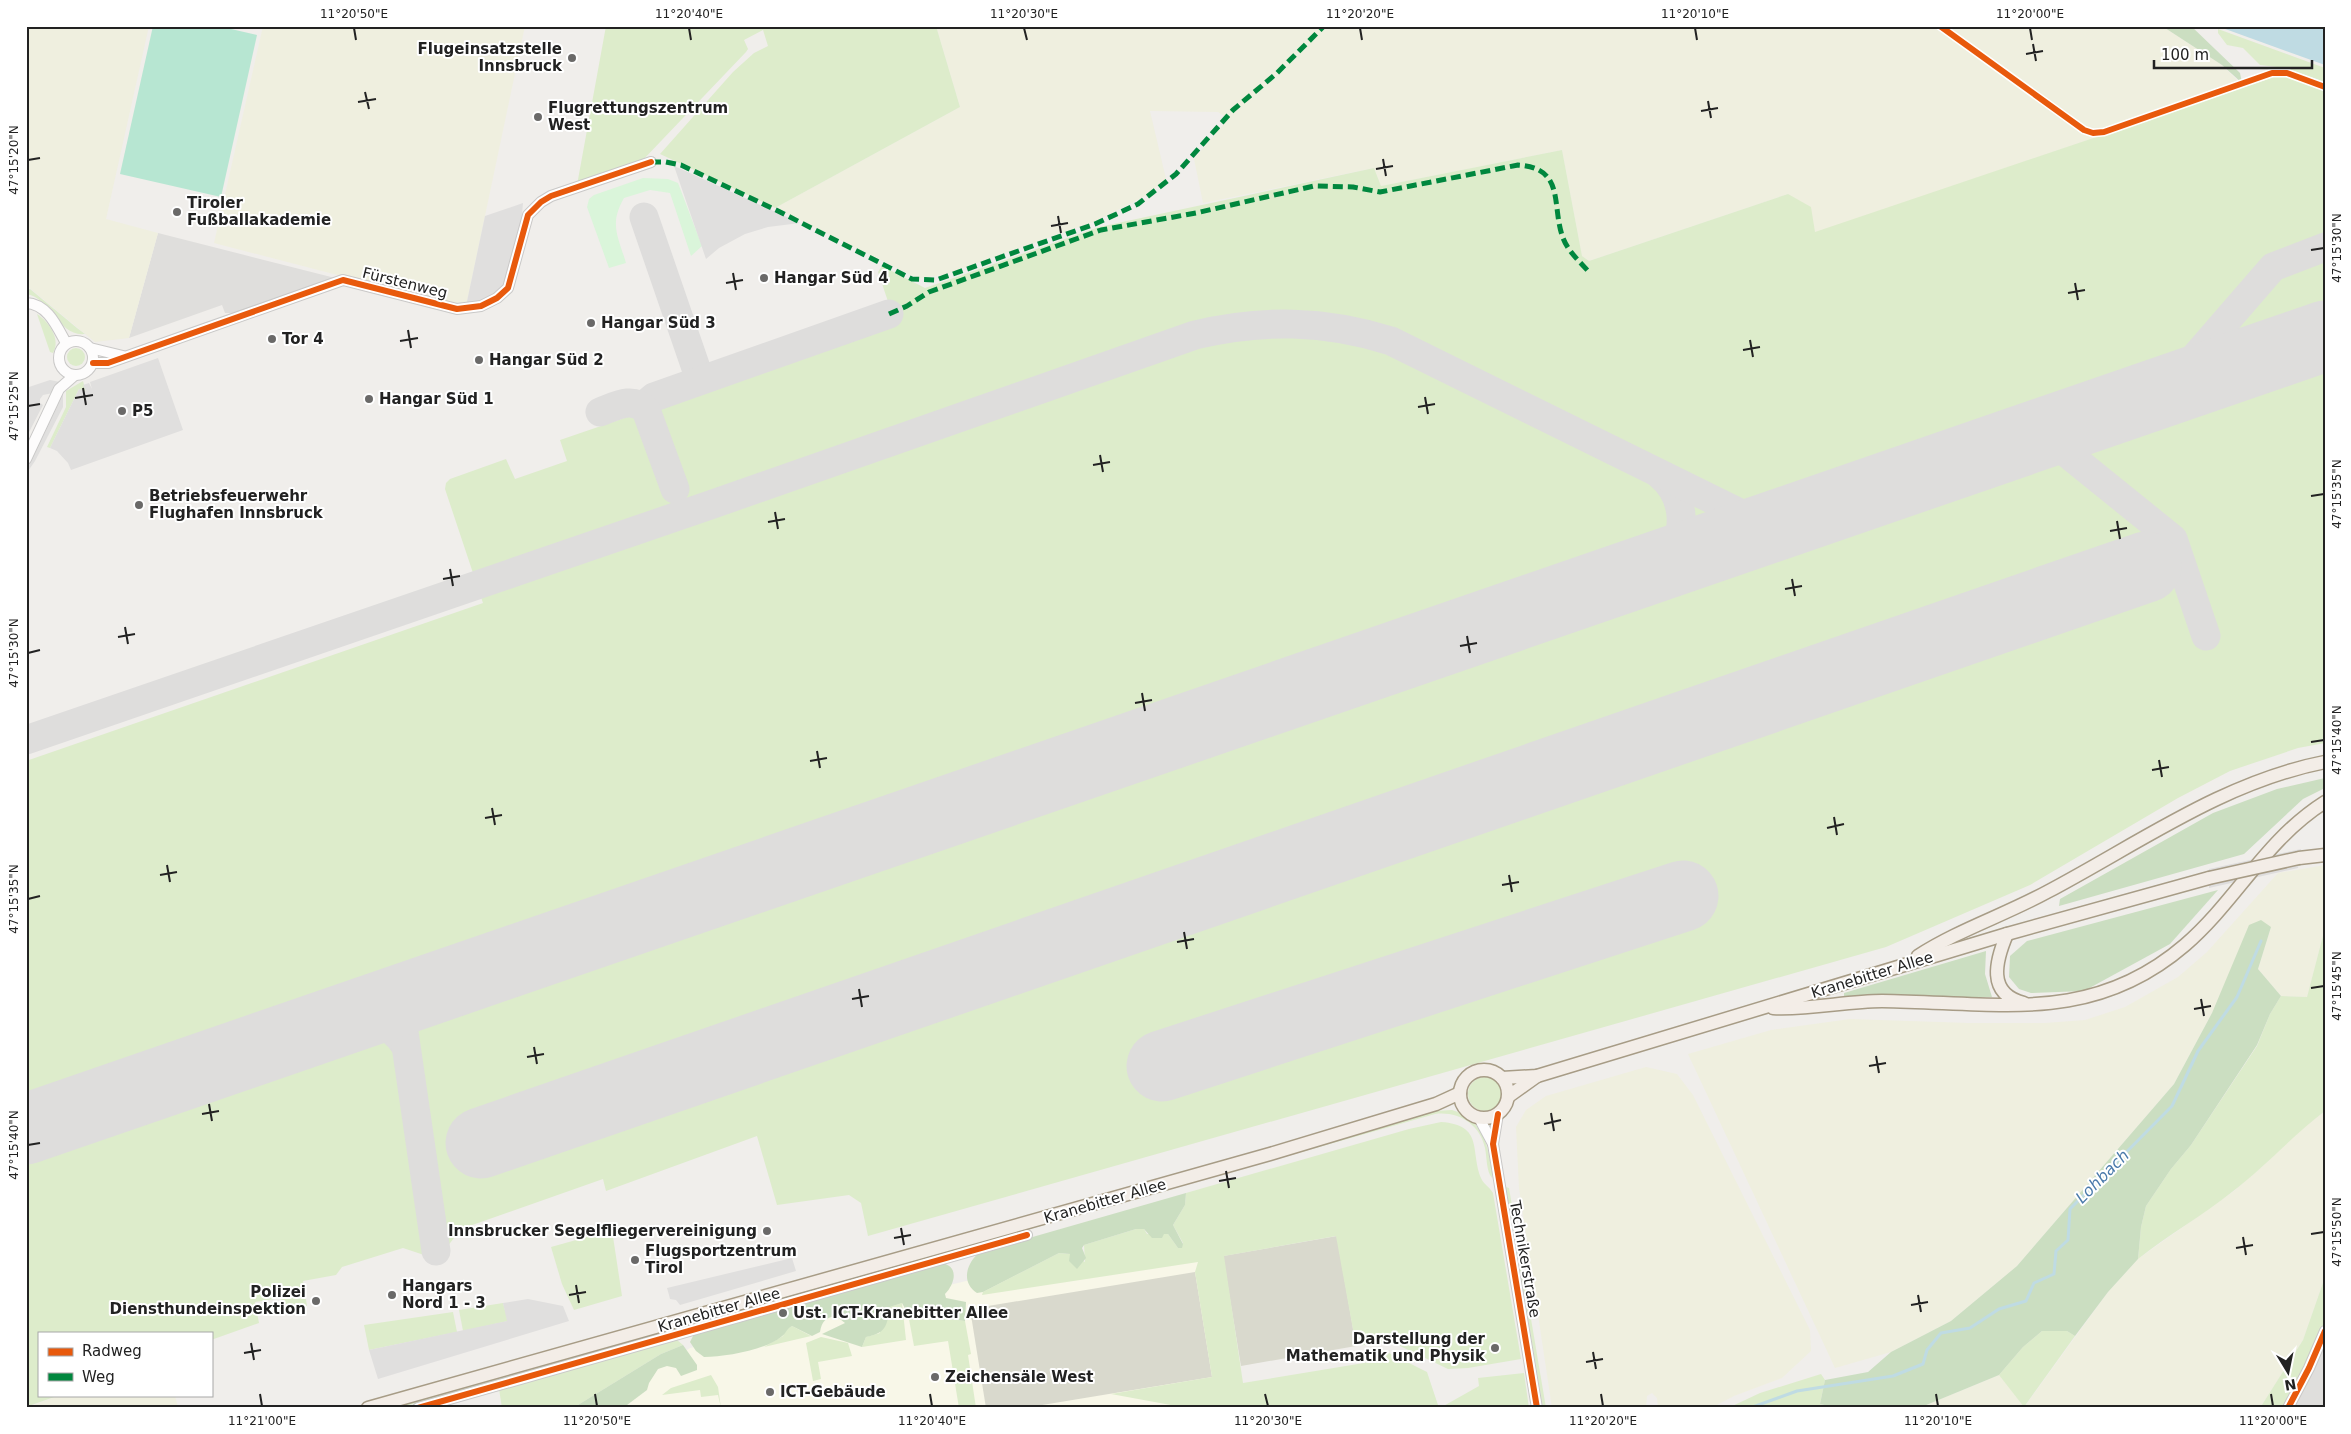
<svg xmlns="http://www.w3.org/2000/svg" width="2351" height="1434" font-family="'DejaVu Sans',sans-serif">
<rect width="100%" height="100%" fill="#f0eeeb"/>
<!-- residential -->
<g fill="#dfdedc">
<path d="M158,233L343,280L247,313H225L222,305L129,338Z"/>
<path d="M2325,1331V1408H2288Z"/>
</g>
<!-- education -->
<path fill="#f8f7e8" d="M1212,1246L1227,1386L1192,1408H597L690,1348L966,1281Z"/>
<!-- construction -->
<g fill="#d9d9cd">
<path d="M1337,1236L1356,1346L1241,1366L1223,1256Z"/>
<path d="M1195,1272L1212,1377L1024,1408H986L970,1309Z"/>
</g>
<!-- farmland -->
<g fill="#efefdf">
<path d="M26,26H149L106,219L158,233L129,338L95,342L26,285Z"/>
<path d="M263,26H525L466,306H457L214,243Z"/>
<path d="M936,26H2162L2222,65L2244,87L1815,233L1788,194L1589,261L1582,256L1562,150L1381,186L1374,168L1203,203L1194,159L1228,119L1218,112L1150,111L1166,179L1147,195L1096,221L943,275L921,278L911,275L775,208L960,107Z"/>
<path d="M2325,865V928L2307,997L2281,996L2258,969L2271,927L2212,1013L2174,1084L2017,1266L1951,1321L1891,1352L1835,1368L1688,1054L1771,1030L1850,1019L1969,1023H2045L2085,1020L2125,1007L2178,977L2207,952L2278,873Z"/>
<path d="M1646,1067L1677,1074L1693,1095L1810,1330L1811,1351L1782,1378L1734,1396L1711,1408H1658L1657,1398L1652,1393L1647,1396L1646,1408H1552L1519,1188L1516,1127L1526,1110L1546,1096Z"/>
<path d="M2325,1111V1277L2303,1340L2260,1408H1919L1999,1375L2025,1406L2108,1292L2138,1259L2234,1191L2264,1165L2294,1135Z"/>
<path d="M60,1395H175L178,1408H26Z"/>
</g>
<!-- grass -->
<g fill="#ddeccb">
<path d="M606,26H936L960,107L775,208L660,154L733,72L754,53L768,46L763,30L744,40L748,49L746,52L641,162L577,185Z"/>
<path d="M2218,29L2325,68V82L2285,68L2260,65L2243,48L2227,45L2218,33Z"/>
<path d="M2277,76L2293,77L2325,90V743L2298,748L2230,771L2178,798L2030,885L1886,947L868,1236L861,1203L849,1195L777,1205L757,1136L606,1191L603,1179L461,1229L447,1247L436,1251L424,1255L403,1248L342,1267L336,1275L303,1281L307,1306L290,1309L289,1304L283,1305L281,1298L255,1302L259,1323L211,1340V1333H39V1395H60L26,1407V761L483,603L445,489L446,483L450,479L506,459L515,479L567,461L560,440L896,325L878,272L882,266L925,288L1099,227L1374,168L1381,186L1562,150L1582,256L1589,261L1788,194L1811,207L1815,232Z"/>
<path d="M30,289L77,328L85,334C58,337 52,298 26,294V290Z"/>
<path d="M37,314C49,322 61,339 53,353L50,352Z"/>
<circle cx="76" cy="357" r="9"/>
<path d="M83,381L86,392L79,389L50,448L47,447L66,407V391Z"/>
<path d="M2325,928V1111C2292,1136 2265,1167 2232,1192C2202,1216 2168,1235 2138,1259L2141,1227L2146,1206L2171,1169L2191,1145L2257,1046L2270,1014L2281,996L2307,997Z"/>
<circle cx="1485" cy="1094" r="17"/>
<path d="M1452,1110C1477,1118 1486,1136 1490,1160C1491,1166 1493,1173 1492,1178C1486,1171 1487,1157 1485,1148C1480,1124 1458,1111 1435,1114L446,1395L399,1408H387L1435,1111Z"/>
<path d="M1441,1122C1484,1125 1470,1151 1481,1178C1483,1184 1490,1187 1493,1193L1521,1359L1468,1368L1448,1369L1398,1345L1388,1342L1356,1346L1336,1236L1224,1256L1243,1383L1376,1361L1377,1355L1389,1353L1427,1372L1439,1408H1187L1111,1394L1212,1377L1195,1272L1198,1262L982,1295L983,1292L1059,1253L1070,1254L1085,1262L1084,1245L1136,1229H1144L1147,1234H1168L1178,1248H1181L1183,1243L1173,1225L1185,1205L1186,1193L1409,1129Z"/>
<path d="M1506,1187L1509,1188L1546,1408H1543Z"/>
<path d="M612,1230L622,1296L574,1310L562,1284L551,1247Z"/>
<path d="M2325,1277V1331L2288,1408H2260L2303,1340Z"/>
<path d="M503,1303L508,1321L463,1331L459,1310Z"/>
<path d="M902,1303L906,1340L862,1347L866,1337L880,1333V1310Z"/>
<path d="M453,1312L457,1332L369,1350L364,1325Z"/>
<path d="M908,1314L965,1321L971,1354L968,1355L976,1408H959L948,1341L914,1346Z"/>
<path d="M792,1326L811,1336L764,1347L783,1336L786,1329Z"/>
<path d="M2042,1331H2067L2075,1336L2024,1407L1999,1375L2023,1347Z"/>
<path d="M821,1337L848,1343L852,1356L818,1362L821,1379L813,1381L806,1343Z"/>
<path d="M672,1340H677L683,1345L661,1354L573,1408H502L499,1389Z"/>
<path d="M1524,1373L1529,1408H1440L1479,1386L1478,1378Z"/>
<path d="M1821,1374L1825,1380L1820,1404L1837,1408H1728L1760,1393Z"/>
<path d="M711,1375L718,1387L721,1408L718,1395L701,1397L700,1390L662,1395L671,1388Z"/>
</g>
<!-- forest -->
<g fill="#cbdec1">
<path d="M2162,26H2191L2240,73L2242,83L2222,65Z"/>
<path d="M2325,778V788L2303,799L2244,854L2059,906L2060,899L2213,813L2277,789Z"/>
<path d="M2218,890L2170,944L2084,991L2031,993L2019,989L2009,977L2010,956L2027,941Z"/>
<path d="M2261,920L2271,927L2258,969L2281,996L2270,1014L2257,1045L2191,1145L2171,1169L2146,1206L2141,1227L2138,1259L2108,1292L2075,1336L2067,1331H2042L2023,1347L1999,1375L1919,1408H1837L1820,1404L1825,1380L1868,1372L1891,1352L1951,1321L2017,1266L2174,1084L2212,1013L2249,925Z"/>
<path d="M1986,951L1985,974L1992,997H1844V993Z"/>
<path d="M1186,1193L1185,1205L1173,1225L1183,1244L1182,1248H1178L1168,1234H1164L1162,1238H1152L1144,1229H1136L1084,1245L1082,1248L1086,1258L1077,1269L1069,1261L1070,1254L1059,1253L983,1292L977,1293C960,1282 967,1262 980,1252Z"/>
<path d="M940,1263C960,1265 955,1284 945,1294L946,1298L966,1302L965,1321L908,1314L902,1303L881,1310L888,1318C885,1332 879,1334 866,1337L862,1347L822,1334L845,1323L836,1316C825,1318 822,1321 820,1332L812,1336L792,1326C786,1329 786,1334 781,1337C765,1350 725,1357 704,1357L696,1351L690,1342L694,1334Z"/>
<path d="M683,1345L697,1365V1370L681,1376L676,1368L667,1366L658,1369L649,1383L647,1390L627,1405L618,1408H573L661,1354Z"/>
</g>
<!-- park -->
<path fill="#daf5da" d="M643,178L668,179L678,183L702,246L691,256L670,193L650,190L624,198C609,224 618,236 626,263L609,268L587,207L589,199L594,195Z"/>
<!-- pitch -->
<path fill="#b7e6d2" d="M153,26H218L257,35L221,197L120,174Z"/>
<!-- parking -->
<g fill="#e0dfde">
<path d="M674,166L681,169L800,223L768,227L745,234L719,248L706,259Z"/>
<path d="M523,203L521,225L504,286L496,295L466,306L485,216Z"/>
<path d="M158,358L183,430L71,470L68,463L57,451L50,448L79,389L86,391L83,385L89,383L92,389L90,382Z"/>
<path d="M50,380L60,382L53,393L43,395L40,399V403L43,405L26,438V388Z"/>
<path d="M63,393V407L35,461L26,474V467Z"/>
<path d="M792,1258L796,1271L680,1305L676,1300L670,1299L669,1295L667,1288Z"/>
<path d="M528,1299L563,1306L569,1321L378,1379L369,1350L507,1321L503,1303Z"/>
</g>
<!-- water -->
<path fill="#bfdbe3" d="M2217,26H2325V65Z"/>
<!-- pier -->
<path fill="#dedddd" d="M2301,849L2298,868L2209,888V869Z"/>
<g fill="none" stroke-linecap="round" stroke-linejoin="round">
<!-- stream -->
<path stroke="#bfdbe3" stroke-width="3" d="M1750,1408L1797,1391L1893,1376L1923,1364L1927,1350L1941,1333L1970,1328L1999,1309L2026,1301L2034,1283L2054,1274L2056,1251L2068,1240L2070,1209L2172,1106L2198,1051L2237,997L2261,941"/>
<!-- taxiway -->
<g stroke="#dedddc" stroke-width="29">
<path d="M644,217L696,368"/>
<path d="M2155,396L2175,380L2273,267L2325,247"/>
<path d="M646,410L648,402L654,397L889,314"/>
<path d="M600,412C616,406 632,396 646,410L675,489"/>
<path d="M2043,434L2173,539L2206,636"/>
<path d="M1642,573C1648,569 1656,566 1662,561C1690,538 1686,496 1659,474"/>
<path d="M26,740L713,504L1195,335C1262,319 1325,320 1391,341L1756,521L1773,524L1798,519"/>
<path d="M334,1023C365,1018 385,1016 405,1045"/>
<path d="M436,1251L404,1032C406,1010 419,998 437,988"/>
</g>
<!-- runway -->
<g stroke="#dedddc" stroke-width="71">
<path d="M1162,1066L1683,896"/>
<path d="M26,1129L2325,336"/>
<path d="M481,1143L2146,567"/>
</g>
<defs>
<g id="minor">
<path d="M26,303C48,304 57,327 66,343"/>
<circle cx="76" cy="358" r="17"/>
<path d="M90,348L123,356"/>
<path d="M93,363H108L343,280L457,309L481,306L497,298L508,288L528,215L541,202L551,196L651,162"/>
<path d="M26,459L59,389L75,375"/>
<path d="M1498,1114L1493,1144L1537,1408"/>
<path d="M1479,1118L1493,1144"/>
<path d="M418,1408L1027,1235"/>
<path d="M2288,1408L2309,1368L2325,1331"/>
</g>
<g id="major">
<path d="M2299,858L2325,855"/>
<path d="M2007,934C1996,960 1986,994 2024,1003"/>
<path d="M1918,956C1958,930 2005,915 2047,892C2138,844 2223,782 2325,762"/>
<path d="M1773,1008C1810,1010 1846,1001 1882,1001C1995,1002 2091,1026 2185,945C2237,900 2265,840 2325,802"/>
<circle cx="1484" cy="1094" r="24"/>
<path d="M1502,1078L1537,1076L2007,934L2209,878"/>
<path d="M1509,1096L1537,1076"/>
<path d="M368,1408L1270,1154L1436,1104L1460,1093"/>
</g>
</defs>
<!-- minor casing -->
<use href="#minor" stroke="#c9c8c7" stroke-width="12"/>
<!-- major casing -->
<use href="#major" stroke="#a79c86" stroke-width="15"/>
<!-- minor -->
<use href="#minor" stroke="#fdfcfc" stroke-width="10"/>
<!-- major -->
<use href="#major" stroke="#f3ede7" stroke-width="12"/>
<defs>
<path id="major-bridge" d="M2209,878L2299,858"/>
</defs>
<!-- major-bridge casing -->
<use href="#major-bridge" stroke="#a79c86" stroke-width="15" stroke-linecap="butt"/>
<!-- major-bridge -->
<use href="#major-bridge" stroke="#f3ede7" stroke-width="12"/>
<!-- quiet -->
<g stroke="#00873e" stroke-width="5" stroke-dasharray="10 5" stroke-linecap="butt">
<path d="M651,162H666L681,165L776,210L912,279L936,280L1095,224L1138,204L1176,174L1233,110L1277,73L1324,26"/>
<path d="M889,314L907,306L929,292L1101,230L1196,213L1314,186L1353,187L1380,192L1518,165C1566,168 1551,206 1563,238C1568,251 1579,261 1589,272"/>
</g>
<defs>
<g id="cycleway">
<path d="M1940,26L2084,130L2093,133L2104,132L2272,73H2287L2325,87"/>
<path d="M93,363H108L343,280L457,309L481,306L497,298L508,288L528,215L541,202L551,196L651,162"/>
<path d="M1498,1114L1493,1144L1537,1408"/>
<path d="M418,1408L1027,1235"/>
<path d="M2288,1408L2309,1368L2325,1331"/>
</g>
</defs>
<!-- cycleway casing -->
<use href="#cycleway" stroke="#fff" stroke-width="9"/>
<!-- cycleway -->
<use href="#cycleway" stroke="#e8590c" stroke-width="6"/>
</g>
<!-- ticks -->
<path fill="none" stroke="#222" stroke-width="2" d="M354,28L356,40M689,28L691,40M1024,28L1027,40M1360,28L1362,40M1695,28L1697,40M2030,28L2032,40M2033,44L2036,61M2026,54L2043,51M365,92L369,109M1708,101L1711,118M358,102L376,99M1701,111L1718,108M1383,159L1386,176M28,160L40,158M1376,169L1393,166M1058,216L1061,233M1051,226L1068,223M2311,250L2324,248M733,273L736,290M726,283L743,280M2075,283L2078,300M2068,293L2085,290M408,330L411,348M1750,340L1753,357M400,341L418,338M1743,350L1760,347M83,388L86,405M1425,397L1428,414M75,398L93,395M28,406L40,404M1418,407L1435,404M1100,455L1103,472M1093,465L1110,462M2311,496L2324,494M775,512L778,529M2117,521L2120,539M768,522L785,519M2110,531L2127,528M450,569L453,586M443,579L460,576M1792,579L1795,596M1785,589L1802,586M125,627L128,644M1467,636L1470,653M118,637L135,634M1460,646L1477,643M28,653L40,650M1142,693L1145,711M1135,703L1152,700M2311,742L2324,740M817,751L820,768M2159,760L2162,777M810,761L827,758M2152,770L2169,767M492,808L495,825M1834,817L1837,835M485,818L502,815M1827,828L1844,824M167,865L170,882M160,875L177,872M1509,875L1512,892M1502,885L1519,882M28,899L40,896M1184,932L1187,949M1177,942L1194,939M2311,988L2324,986M859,989L862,1007M852,999L869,996M2201,999L2204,1016M2194,1009L2211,1006M534,1047L537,1064M1876,1056L1879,1073M527,1057L544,1054M1869,1066L1886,1063M209,1104L212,1121M1551,1113L1554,1131M202,1114L219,1111M1544,1124L1561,1120M28,1145L40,1143M1226,1171L1229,1188M1219,1181L1236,1178M901,1228L904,1245M2311,1234L2324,1232M2243,1237L2246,1255M894,1238L911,1235M2236,1248L2253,1245M576,1285L579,1303M569,1295L586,1292M1918,1295L1921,1312M1911,1305L1928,1302M251,1343L254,1360M1593,1352L1596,1369M244,1353L261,1350M1586,1362L1603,1359M260,1394L262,1406M595,1394L597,1406M930,1394L932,1406M1265,1394L1268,1406M1601,1394L1603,1406M1936,1394L1938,1406M2271,1394L2273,1406"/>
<!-- markers -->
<g fill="#6a6968" stroke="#fff" stroke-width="2">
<circle cx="572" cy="58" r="5"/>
<circle cx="538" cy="117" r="5"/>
<circle cx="177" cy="212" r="5"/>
<circle cx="764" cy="278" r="5"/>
<circle cx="591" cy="323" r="5"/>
<circle cx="272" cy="339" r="5"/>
<circle cx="479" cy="360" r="5"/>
<circle cx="369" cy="399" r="5"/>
<circle cx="122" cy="411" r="5"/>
<circle cx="139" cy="505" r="5"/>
<circle cx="767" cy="1231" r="5"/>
<circle cx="635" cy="1260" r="5"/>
<circle cx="392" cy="1295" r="5"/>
<circle cx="316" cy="1301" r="5"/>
<circle cx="783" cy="1313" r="5"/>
<circle cx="1495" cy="1348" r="5"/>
<circle cx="935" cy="1377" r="5"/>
<circle cx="770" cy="1392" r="5"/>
</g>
<g text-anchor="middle" stroke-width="4" stroke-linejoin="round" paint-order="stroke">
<!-- poi labels -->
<g font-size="15" font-weight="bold" fill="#222" stroke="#fff" text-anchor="start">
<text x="562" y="54" text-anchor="end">Flugeinsatzstelle<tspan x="562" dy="17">Innsbruck</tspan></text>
<text x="548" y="113">Flugrettungszentrum<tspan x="548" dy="17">West</tspan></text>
<text x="187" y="208">Tiroler<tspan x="187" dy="17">Fußballakademie</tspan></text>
<text x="774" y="283">Hangar Süd 4</text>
<text x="601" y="328">Hangar Süd 3</text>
<text x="282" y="344">Tor 4</text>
<text x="489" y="365">Hangar Süd 2</text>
<text x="379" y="404">Hangar Süd 1</text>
<text x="132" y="416">P5</text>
<text x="149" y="501">Betriebsfeuerwehr<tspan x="149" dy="17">Flughafen Innsbruck</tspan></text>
<text x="757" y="1236" text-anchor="end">Innsbrucker Segelfliegervereinigung</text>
<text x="645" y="1256">Flugsportzentrum<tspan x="645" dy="17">Tirol</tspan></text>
<text x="402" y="1291">Hangars<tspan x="402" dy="17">Nord 1 - 3</tspan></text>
<text x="306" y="1297" text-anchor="end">Polizei<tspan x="306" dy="17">Diensthundeinspektion</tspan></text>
<text x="793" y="1318">Ust. ICT-Kranebitter Allee</text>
<text x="1485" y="1344" text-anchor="end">Darstellung der<tspan x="1485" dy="17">Mathematik und Physik</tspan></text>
<text x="945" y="1382">Zeichensäle West</text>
<text x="780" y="1397">ICT-Gebäude</text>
</g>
<!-- street labels -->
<g font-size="15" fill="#222" stroke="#fff">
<text transform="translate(405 283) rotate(14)" y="5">Fürstenweg</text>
<text transform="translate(1872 975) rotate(-17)" y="5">Kranebitter Allee</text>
<text transform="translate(1105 1201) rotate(-16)" y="5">Kranebitter Allee</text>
<text transform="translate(1525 1259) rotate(80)" y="5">Technikerstraße</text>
<text transform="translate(719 1310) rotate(-16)" y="5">Kranebitter Allee</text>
</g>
<!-- water labels -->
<g font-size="16" font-style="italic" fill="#4a7aab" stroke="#fff">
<text transform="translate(2102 1176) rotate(-45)" y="6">Lohbach</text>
</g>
</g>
<!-- border -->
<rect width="2351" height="1434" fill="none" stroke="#ffffff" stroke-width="55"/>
<!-- legend -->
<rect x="38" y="1332" width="175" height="65" fill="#ffffff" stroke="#a7a7a7"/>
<rect x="48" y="1348" width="25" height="8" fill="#e8590c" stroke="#a7a7a7"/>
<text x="82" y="1356" font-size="15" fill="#222222">Radweg</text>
<rect x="48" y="1373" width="25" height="8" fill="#00873e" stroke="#a7a7a7"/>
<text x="82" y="1382" font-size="15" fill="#222222">Weg</text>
<!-- north arrow -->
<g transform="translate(2288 1372) rotate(170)" stroke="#ffffff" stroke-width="4" paint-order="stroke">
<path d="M0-4L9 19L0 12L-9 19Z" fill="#222222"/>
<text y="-8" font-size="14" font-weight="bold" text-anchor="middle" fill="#222222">N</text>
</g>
<!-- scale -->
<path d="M2154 60v8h158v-8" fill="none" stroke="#222222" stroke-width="2.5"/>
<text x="2161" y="60" font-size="15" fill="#222222" stroke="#ffffff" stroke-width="4" paint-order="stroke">100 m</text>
<rect x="28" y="28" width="2296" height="1378" fill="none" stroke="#222" stroke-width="2"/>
<g font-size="12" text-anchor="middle" fill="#222">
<text x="354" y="18">11°20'50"E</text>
<text x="689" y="18">11°20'40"E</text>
<text x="1024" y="18">11°20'30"E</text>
<text x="1360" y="18">11°20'20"E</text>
<text x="1695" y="18">11°20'10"E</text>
<text x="2030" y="18">11°20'00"E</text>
<text transform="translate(14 160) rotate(-90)" y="4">47°15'20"N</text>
<text transform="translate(2337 248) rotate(-90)" y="4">47°15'30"N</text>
<text transform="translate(14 406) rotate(-90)" y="4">47°15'25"N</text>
<text transform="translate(2337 494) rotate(-90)" y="4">47°15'35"N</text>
<text transform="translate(14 653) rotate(-90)" y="4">47°15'30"N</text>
<text transform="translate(2337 740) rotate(-90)" y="4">47°15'40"N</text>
<text transform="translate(14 899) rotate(-90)" y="4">47°15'35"N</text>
<text transform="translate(2337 986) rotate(-90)" y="4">47°15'45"N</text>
<text transform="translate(14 1145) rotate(-90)" y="4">47°15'40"N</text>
<text transform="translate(2337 1232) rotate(-90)" y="4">47°15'50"N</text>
<text x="262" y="1425">11°21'00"E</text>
<text x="597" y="1425">11°20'50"E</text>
<text x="932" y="1425">11°20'40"E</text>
<text x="1268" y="1425">11°20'30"E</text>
<text x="1603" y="1425">11°20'20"E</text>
<text x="1938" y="1425">11°20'10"E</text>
<text x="2273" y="1425">11°20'00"E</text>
</g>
</svg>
